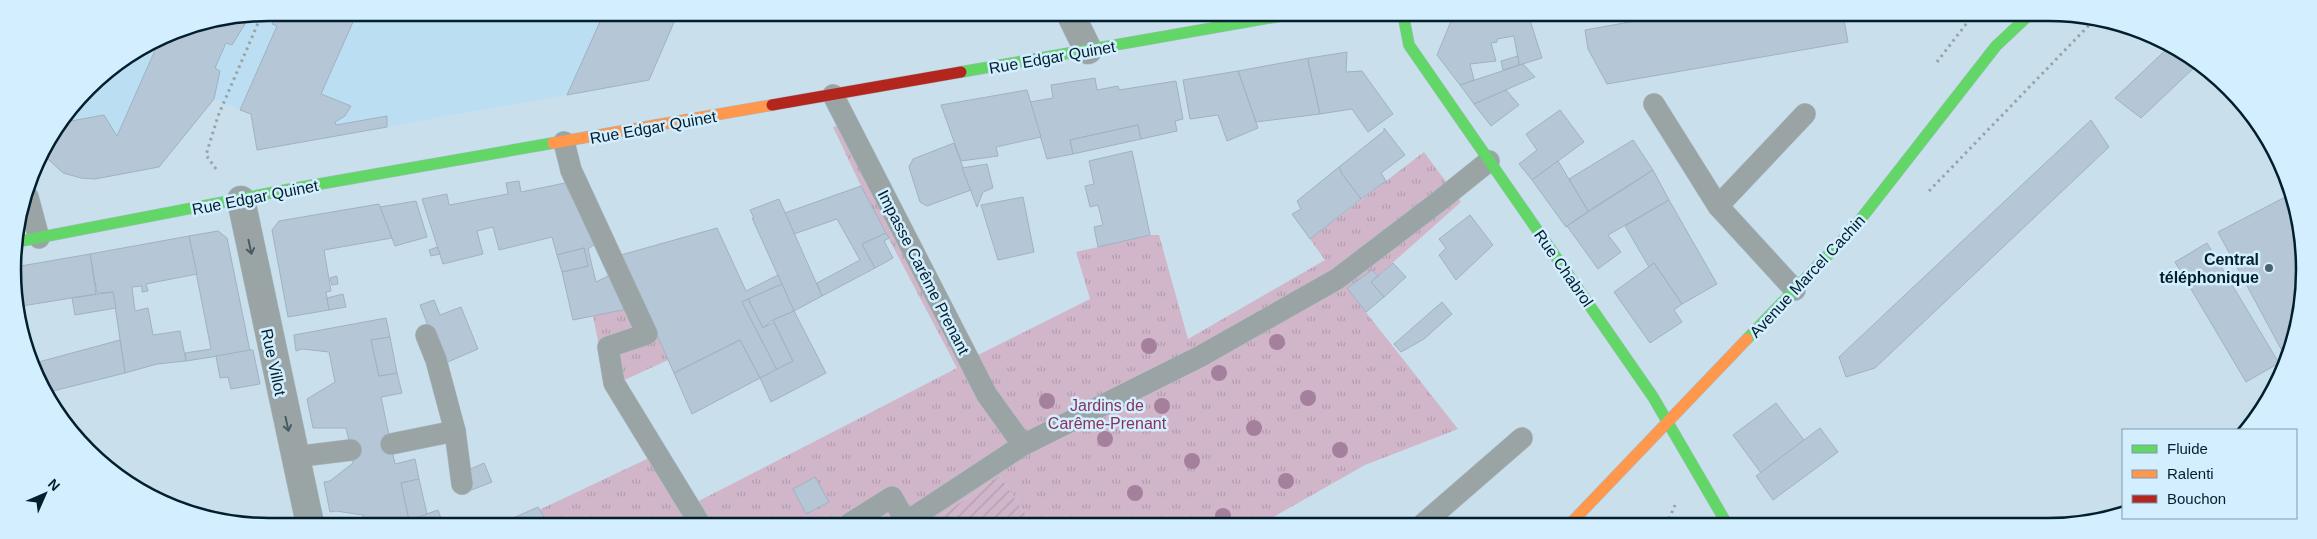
<svg xmlns="http://www.w3.org/2000/svg" width="2317" height="539" font-family="Helvetica,sans-serif">
<defs>
<pattern id="park-tufts" width="24" height="20" patternUnits="userSpaceOnUse" patternTransform="scale(1.25)"><rect width="24" height="20" fill="#d1b6ca"/><path d="M3 7l-1-3M5 7V3M7 7l1-3M15 17l-1-3M17 17v-4M19 17l1-3" fill="none" stroke="#b29cae"/></pattern>
<pattern id="garden-furrows" width="10" height="10" patternUnits="userSpaceOnUse" patternTransform="scale(1.25)"><rect width="10" height="10" fill="#d1b6ca"/><path d="M-1 1l2-2M0 10L10 0M9 11l2-2" fill="none" stroke="#b29cae"/></pattern>
</defs>
<rect width="100%" height="100%" fill="#c9dfec"/>
<!-- built -->
<path fill="#bbdef3" d="M270,13H678L649,80L257,150L251,114L214,99L159,167L95,179L81,178L63,173L49,160L43,150L100,76L171,32Z"/>
<!-- park -->
<g fill="url(#park-tufts)">
<path d="M849,123L974,357L1090,299L1076,252L1150,235H1159L1188,339L1325,260L1310,239L1424,152L1461,202L1354,297L1458,429L1365,465L1261,524H1032L1000,476L928,524H548L539,510L651,457L607,386L593,316L627,308L560,173L581,170L668,360L620,382L693,504L957,368L861,186L833,127Z"/>
<path d="M1657,519H1682L1685,524H1652Z"/>
</g>
<!-- garden -->
<path fill="url(#garden-furrows)" d="M1000,476L1032,524H928Z"/>
<!-- building -->
<g fill="#b5c6d7" stroke="#a0b2c2">
<path d="M277,13H357L321,94L351,106L345,116L335,122L336,125L387,116V127L257,150L251,114L240,110L277,26L272,24Z"/>
<path d="M604,13H678L649,80L567,95Z"/>
<path d="M1099,14H1121L1101,17Z"/>
<path d="M1454,14H1528L1542,58L1519,65L1514,36L1497,39V42L1491,43L1496,61L1470,64L1474,80L1460,85L1437,55Z"/>
<path d="M1675,14H1843L1848,42L1607,84L1588,49L1585,30Z"/>
<path d="M250,16L232,45L226,43L215,68L220,71L214,99L159,167L95,179L81,178L63,173L49,160L43,150L65,122L104,115L117,136L160,39L171,32Z"/>
<path d="M2171,45L2176,47L2197,65L2141,118L2115,98Z"/>
<path d="M1347,52L1346,72L1362,71L1393,114L1368,132L1352,109L1320,114L1308,61L1309,58Z"/>
<path d="M1518,56L1519,65L1503,70L1501,61Z"/>
<path d="M1309,58L1308,61L1320,114L1256,122L1238,71Z"/>
<path d="M1523,64L1535,77L1474,104L1460,85Z"/>
<path d="M1238,71L1258,128L1227,141L1218,115L1190,119L1183,80Z"/>
<path d="M1095,78L1097,90L1118,86L1119,90L1176,81L1183,119L1175,121L1177,131L1141,139L1138,125L1070,140L1073,154L1047,159L1030,102L1053,98L1051,85Z"/>
<path d="M1027,90L1041,137L996,147L998,156L961,161L941,105Z"/>
<path d="M1506,90L1519,105L1491,126L1474,104Z"/>
<path d="M1560,110L1584,142L1532,180L1519,164L1537,150L1526,134Z"/>
<path d="M2091,120L2109,147L1875,368L1846,377L1839,357Z"/>
<path d="M1138,125L1141,139L1073,154L1070,140Z"/>
<path d="M1384,128L1405,155L1381,173L1386,181L1361,199L1342,174L1339,167L1384,131Z"/>
<path d="M1633,140L1653,170L1588,211L1569,179Z"/>
<path d="M954,143L971,190L927,206L920,202L909,167L913,159Z"/>
<path d="M1132,151L1150,235L1098,247L1094,227L1103,225L1098,205L1090,207L1085,186L1094,184L1089,161Z"/>
<path d="M1558,161L1588,211L1566,227L1532,180Z"/>
<path d="M987,164L993,188L983,192L977,207L962,168Z"/>
<path d="M1339,167L1342,174L1361,199L1310,239L1292,214L1301,209L1297,201Z"/>
<path d="M1653,170L1669,200L1608,235L1621,252L1598,269L1567,226Z"/>
<path d="M519,181L521,192L565,183L595,244L588,249L596,282L610,275L627,309L573,320L562,272L588,266L584,248L557,255L552,237L499,250L493,227L477,231L483,254L443,264L422,199L447,194L449,205L508,194L506,183Z"/>
<path d="M861,186L886,233L862,244L875,268L822,296L817,283L860,260L837,219L794,234L785,213Z"/>
<path d="M2291,194L2296,203L2302,303L2290,344L2281,349L2218,232Z"/>
<path d="M1023,197L1034,252L998,260L981,205Z"/>
<path d="M779,199L822,296L794,311L752,218H754L750,210Z"/>
<path d="M1669,200L1717,284L1682,304L1654,263L1649,267L1625,226Z"/>
<path d="M416,201L427,237L395,246L380,207Z"/>
<path d="M379,204L392,238L324,250L331,291L326,292L329,310L288,317L272,230L279,221Z"/>
<path d="M1470,215L1493,245L1456,280L1439,255L1446,248L1439,239Z"/>
<path d="M717,228L746,291L778,275L782,284L742,302L777,370L760,378L740,340L674,373L621,255Z"/>
<path d="M218,231L227,238L250,351L186,361L185,353L211,349L189,236Z"/>
<path d="M886,233L889,238L884,241L893,258L875,268L862,244Z"/>
<path d="M189,236L197,274L146,284L148,291L142,292V286L132,287L135,311L148,308L153,335L180,331L186,361L157,364L125,373L113,292L97,293L90,254Z"/>
<path d="M2207,243L2279,363L2246,382L2175,262Z"/>
<path d="M437,247L440,254L431,256L429,250Z"/>
<path d="M584,248L588,266L562,272L557,255Z"/>
<path d="M90,254L96,294L22,306L15,267Z"/>
<path d="M1393,263L1406,277L1384,297L1371,282Z"/>
<path d="M1654,263L1682,304L1674,310L1682,322L1650,343L1614,292Z"/>
<path d="M1372,270L1378,276L1371,282L1384,297L1366,312L1347,288Z"/>
<path d="M337,276L338,284L332,285L330,278Z"/>
<path d="M782,284L794,311L773,320L763,328L748,299Z"/>
<path d="M113,292L116,308L75,315L72,298Z"/>
<path d="M343,294L346,307L329,310L327,298Z"/>
<path d="M748,299L763,328L774,322L793,361L777,370L742,302Z"/>
<path d="M434,300L440,315L461,307L478,349L443,364L420,305Z"/>
<path d="M1442,302L1452,314L1424,339L1401,352L1394,344Z"/>
<path d="M794,311L826,373L771,402L760,378L793,361L773,320Z"/>
<path d="M386,318L390,337L371,340L379,376L397,373L402,393L381,397L395,464L415,459L419,479L401,483L409,520L438,510L443,524H365L363,515L336,511L330,512L324,482L330,481L353,463L351,450L346,428H313L307,399L335,382L329,352L302,349L296,351L294,335Z"/>
<path d="M390,337L397,373L379,376L371,340Z"/>
<path d="M120,340L125,373L49,392L35,363Z"/>
<path d="M740,340L760,378L692,414L674,373Z"/>
<path d="M250,350H253L260,384L231,389L228,377L220,378L216,356Z"/>
<path d="M1776,403L1804,440L1761,473L1733,435Z"/>
<path d="M1820,428L1838,452L1773,500L1756,476Z"/>
<path d="M484,463L492,482L469,491L466,471Z"/>
<path d="M815,477L829,502L806,514L793,489Z"/>
<path d="M419,479L427,514L409,520L401,483Z"/>
<path d="M538,507L548,524H515L511,519Z"/>
</g>
<g fill="none" stroke-linecap="round" stroke-linejoin="round">
<defs>
<g id="lane">
<path d="M833,95L987,395L1023,445"/>
<path d="M1654,104L1718,206L1795,290"/>
<path d="M564,142L571,170L647,334L608,347L614,383L700,524"/>
<path d="M28,197L39,238"/>
<path d="M1718,206L1805,114"/>
<path d="M455,431L462,484"/>
<path d="M391,444L455,431L436,360L426,335"/>
<path d="M294,457L351,450"/>
<path d="M849,524L892,497L906,522L1023,445L1201,356L1337,279L1438,202L1489,161"/>
<path d="M1423,524L1522,438"/>
</g>
<g id="street">
<path d="M1070,13L1088,50"/>
<path d="M241,200L310,524"/>
</g>
<g id="fast">
<path d="M1403,14L1409,45L1653,397L1727,524"/>
<path d="M961,72L1292,14"/>
<path d="M16,242L291,189L553,143"/>
<path d="M1747,339L1853,229L1996,46L2029,15"/>
</g>
<g id="slow">
<path d="M553,143L772,105"/>
<path d="M1570,524L1747,339"/>
</g>
<path id="jam" d="M772,105L961,72"/>
</defs>
<!-- lane casing -->
<use href="#lane" stroke="#a8bcc7" stroke-width="22"/>
<!-- street casing -->
<use href="#street" stroke="#a8bcc7" stroke-width="29"/>
<!-- fast casing -->
<use href="#fast" stroke="#a8bcc7" stroke-width="12"/>
<!-- slow casing -->
<use href="#slow" stroke="#a8bcc7" stroke-width="12"/>
<!-- jam casing -->
<use href="#jam" stroke="#a8bcc7" stroke-width="12"/>
<!-- path -->
<g stroke="#98a3a4" stroke-width="3" stroke-dasharray="2.5 4" stroke-linecap="butt">
<path d="M1937,62L1973,15"/>
<path d="M216,169L206,155L218,116L262,14"/>
<path d="M1929,191L2095,19"/>
<path d="M1669,519L1675,505"/>
<path d="M1531,524L1536,519"/>
</g>
<!-- lane -->
<use href="#lane" stroke="#9ba4a4" stroke-width="21"/>
<!-- street -->
<use href="#street" stroke="#9ba4a4" stroke-width="28"/>
<!-- fast -->
<use href="#fast" stroke="#63d668" stroke-width="11"/>
<!-- slow -->
<use href="#slow" stroke="#ff974d" stroke-width="11"/>
<!-- jam -->
<use href="#jam" stroke="#b3261e" stroke-width="11"/>
</g>
<!-- trees -->
<g fill="#a5809c">
<circle cx="1277" cy="342" r="8"/>
<circle cx="1149" cy="346" r="8"/>
<circle cx="1219" cy="373" r="8"/>
<circle cx="1308" cy="398" r="8"/>
<circle cx="1047" cy="401" r="8"/>
<circle cx="1162" cy="406" r="8"/>
<circle cx="1254" cy="428" r="8"/>
<circle cx="1105" cy="439" r="8"/>
<circle cx="1340" cy="450" r="8"/>
<circle cx="1192" cy="461" r="8"/>
<circle cx="1286" cy="481" r="8"/>
<circle cx="1135" cy="493" r="8"/>
<circle cx="1223" cy="516" r="8"/>
</g>
<!-- one-way arrows -->
<defs><path id="oneway-shaft" d="M-6 0H5M1.5-3L5.5 0L1.5 3" fill="none" stroke-width="1.6" stroke-linecap="round" stroke-linejoin="round" transform="scale(1.25)"/></defs>
<g stroke="#475b63">
<use href="#oneway-shaft" transform="translate(250 247) rotate(78)"/>
<use href="#oneway-shaft" transform="translate(287 424) rotate(78)"/>
</g>
<!-- markers -->
<circle fill="#486270" stroke="#d3eefe" stroke-width="2" cx="2269" cy="268" r="5"/>
<g text-anchor="middle" stroke-width="5" stroke-linejoin="round" paint-order="stroke">
<!-- street labels -->
<g font-size="16" fill="#021f2e" stroke="#d3eefe">
<text transform="translate(1052 57) rotate(-10)" y="6">Rue Edgar Quinet</text>
<text transform="translate(653 127) rotate(-10)" y="6">Rue Edgar Quinet</text>
<text transform="translate(255 197) rotate(-11)" y="6">Rue Edgar Quinet</text>
<text transform="translate(1564 268) rotate(55)" y="6">Rue Chabrol</text>
<text transform="translate(924 272) rotate(63)" y="6">Impasse Carême Prenant</text>
<text transform="translate(1807 276) rotate(-47)" y="6">Avenue Marcel Cachin</text>
<text transform="translate(274 362) rotate(78)" y="6">Rue Villot</text>
</g>
<!-- poi labels -->
<g font-size="16" font-weight="bold" fill="#021f2e" stroke="#d3eefe" text-anchor="end">
<text x="2259" y="265">Central<tspan x="2259" dy="18">téléphonique</tspan></text>
</g>
<!-- park labels -->
<g font-size="16" fill="#88335a" stroke="#d3eefe">
<text x="1107" y="411">Jardins de<tspan x="1107" dy="18">Carême-Prenant</tspan></text>
</g>
</g>
<!-- crop -->
<path d="M0 0H2317V539H0ZM269 21H2048A248 248 0 0 1 2296 269V270A248 248 0 0 1 2048 518H269A248 248 0 0 1 21 270V269A248 248 0 0 1 269 21Z" fill="#d3eefe" fill-rule="evenodd"/>
<path fill="none" stroke="#021f2e" stroke-width="2.5" d="M269 21H2048A248 248 0 0 1 2296 269V270A248 248 0 0 1 2048 518H269A248 248 0 0 1 21 270V269A248 248 0 0 1 269 21Z"/>
<!-- legend -->
<rect x="2122" y="429" width="175" height="90" fill="#d3eefe" stroke="#7f9bab"/>
<rect x="2132" y="445" width="25" height="8" fill="#63d668" stroke="#7f9bab"/>
<text x="2167" y="454" font-size="15" fill="#021f2e">Fluide</text>
<rect x="2132" y="470" width="25" height="8" fill="#ff974d" stroke="#7f9bab"/>
<text x="2167" y="479" font-size="15" fill="#021f2e">Ralenti</text>
<rect x="2132" y="495" width="25" height="8" fill="#b3261e" stroke="#7f9bab"/>
<text x="2167" y="504" font-size="15" fill="#021f2e">Bouchon</text>
<!-- north arrow -->
<g transform="translate(45 494) rotate(45)" stroke="#d3eefe" stroke-width="4" paint-order="stroke">
<path d="M0-4L9 19L0 12L-9 19Z" fill="#021f2e"/>
<text y="-8" font-size="14" font-weight="bold" text-anchor="middle" fill="#021f2e">N</text>
</g>
</svg>
